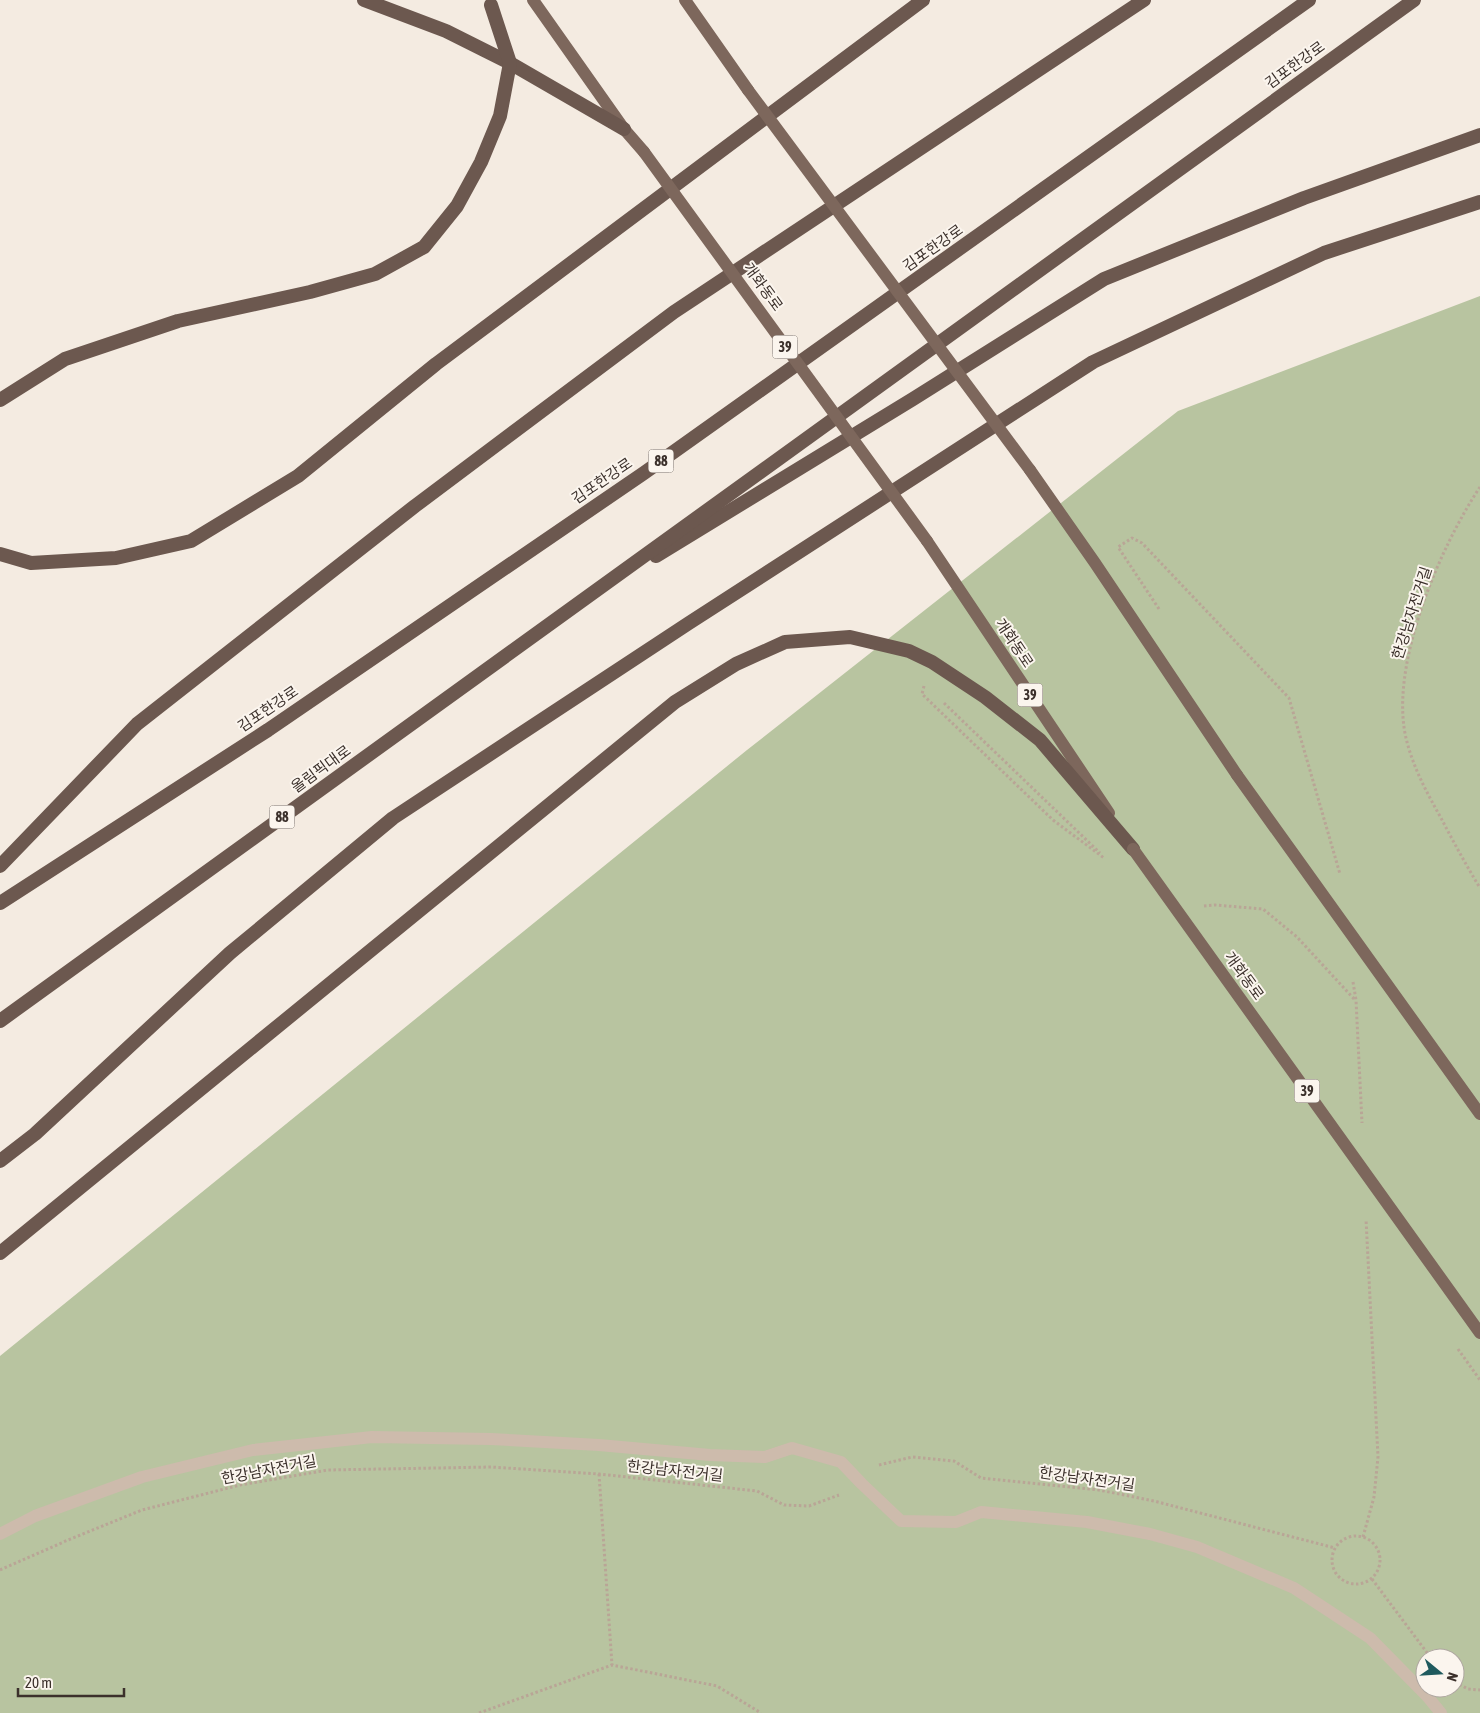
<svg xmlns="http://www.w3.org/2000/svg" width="1480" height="1713" font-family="'Asap Condensed','Noto Sans KR',sans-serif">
<rect width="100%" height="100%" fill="#f4ebe1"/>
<!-- green -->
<path fill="#b8c4a0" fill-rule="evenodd" d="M1480,296V1713H0V1356L747,750L1178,411ZM1425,1658H1455V1688H1425Z"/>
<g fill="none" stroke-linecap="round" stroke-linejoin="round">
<!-- path -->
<g stroke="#b9a596" stroke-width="3" stroke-dasharray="2.5 2.5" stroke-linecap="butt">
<path d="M1480,487C1440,547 1387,669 1407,742C1414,769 1427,793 1441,818C1453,841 1466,865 1480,888"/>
<path d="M1159,609L1118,547L1132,538L1142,543L1289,698L1340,874"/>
<path d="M924,686L922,694L1053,820L1104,858"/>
<path d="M944,703L1100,853"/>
<path d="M1204,906L1215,905L1263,909L1297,937L1355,1000"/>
<path d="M1353,982L1356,1000L1362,1123"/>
<path d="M879,1465L912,1457L954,1461L981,1478L1099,1490L1154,1501L1335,1548"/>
<path d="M599,1474L612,1665"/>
<circle cx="1356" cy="1560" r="24"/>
<path d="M1363,1537L1374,1497L1378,1457L1366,1219"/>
<path d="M0,1570L68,1540L142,1510L240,1485L328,1470L491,1467L599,1474L757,1491L784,1505L809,1506L839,1495"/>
<path d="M1372,1579L1431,1658"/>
<path d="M1455,1682L1468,1689L1480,1690"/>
<path d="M479,1713L612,1665L717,1686L761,1713"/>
</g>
<!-- service -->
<path stroke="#cdbbac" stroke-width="12" d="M0,1534L35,1516L142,1477L253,1450L372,1437L491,1439L599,1445L710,1455L765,1457L792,1448L841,1462L862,1484L901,1521L956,1522L981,1512L1087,1522L1150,1534L1197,1547L1294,1588L1370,1638L1427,1696L1441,1713"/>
<!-- primary -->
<g stroke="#7d675c" stroke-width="12">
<path d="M533,0L624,129L644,152"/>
<path d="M685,0L748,90"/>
<path d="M1030,470L1095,563L1237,775"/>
<path d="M927,541L1109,813"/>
</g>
<!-- trunk -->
<g stroke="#6c584f" stroke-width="14">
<path d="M364,0L446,31L510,63L624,129"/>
<path d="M0,400L65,359L178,321L310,292L375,274L424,247L457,206L481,162L500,116L510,63L491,5"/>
<path d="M0,554L31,563L116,558L191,541L298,476L436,364L923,0"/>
<path d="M656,556L913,399L1104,279L1304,198L1480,135"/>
<path d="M0,866L137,724L415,506L674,312L1144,0"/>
<path d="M0,903L268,730L644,473L1309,0"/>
<path d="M0,1021L1414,0"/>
<path d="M0,1161L35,1134L230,953L393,818L689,623L1093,362L1324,253L1480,202"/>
<path d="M0,1253L675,702L736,664L785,642L850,637L909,651L932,662L985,697L1040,740L1133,849"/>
</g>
<!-- path-bridge -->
<path stroke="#b9a596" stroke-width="3" stroke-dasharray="2.5 2.5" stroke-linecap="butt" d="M1458,1349L1480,1380"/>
<!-- primary-bridge -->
<g stroke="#7d675c" stroke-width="12">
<path d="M748,90L1030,470"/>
<path d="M644,152L927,541"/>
<path d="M1237,775L1480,1114"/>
<path d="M1133,849L1480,1333"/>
</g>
</g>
<g text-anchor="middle" stroke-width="4" stroke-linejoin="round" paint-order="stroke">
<!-- shield labels -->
<g fill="#fbf5ee" stroke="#756b66" stroke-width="1">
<rect x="772.5" y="335.5" width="25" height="23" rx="4"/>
<rect x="648.5" y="449.5" width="25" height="23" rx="4"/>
<rect x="1017.5" y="683.5" width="25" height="23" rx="4"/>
<rect x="269.5" y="805.5" width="25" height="23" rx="4"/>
<rect x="1294.5" y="1079.5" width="25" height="23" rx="4"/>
</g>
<g font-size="14" font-weight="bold" fill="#3b302b">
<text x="785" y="352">39</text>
<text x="661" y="466">88</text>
<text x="1030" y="700">39</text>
<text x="282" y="822">88</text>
<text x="1307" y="1096">39</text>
</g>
<!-- street labels -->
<g font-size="15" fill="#3b302b" stroke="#fbf5ee">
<text transform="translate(1295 65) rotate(-36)" y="5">김포한강로</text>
<text transform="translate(933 248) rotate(-35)" y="5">김포한강로</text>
<text transform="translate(763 287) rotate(54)" y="5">개화동로</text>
<text transform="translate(602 481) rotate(-34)" y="5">김포한강로</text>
<text transform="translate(1412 613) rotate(-72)" y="5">한강남자전거길</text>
<text transform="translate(1014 643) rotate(56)" y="5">개화동로</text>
<text transform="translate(268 709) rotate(-34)" y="5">김포한강로</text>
<text transform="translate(321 769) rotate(-36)" y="5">올림픽대로</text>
<text transform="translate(1244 976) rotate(54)" y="5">개화동로</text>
<text transform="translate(269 1470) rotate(-11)" y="5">한강남자전거길</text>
<text transform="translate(675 1471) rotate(6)" y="5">한강남자전거길</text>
<text transform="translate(1087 1479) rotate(8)" y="5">한강남자전거길</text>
</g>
</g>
<!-- north arrow -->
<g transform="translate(1440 1673) rotate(108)"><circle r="24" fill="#fbf5ee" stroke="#aea6a0"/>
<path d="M0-4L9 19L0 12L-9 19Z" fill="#1f5a5e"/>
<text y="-8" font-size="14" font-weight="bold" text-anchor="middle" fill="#3b302b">N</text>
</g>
<!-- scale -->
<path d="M18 1688v8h106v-8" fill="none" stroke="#3b302b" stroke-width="2.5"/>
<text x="25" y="1688" font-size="15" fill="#3b302b" stroke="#fbf5ee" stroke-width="4" paint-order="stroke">20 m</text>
</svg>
